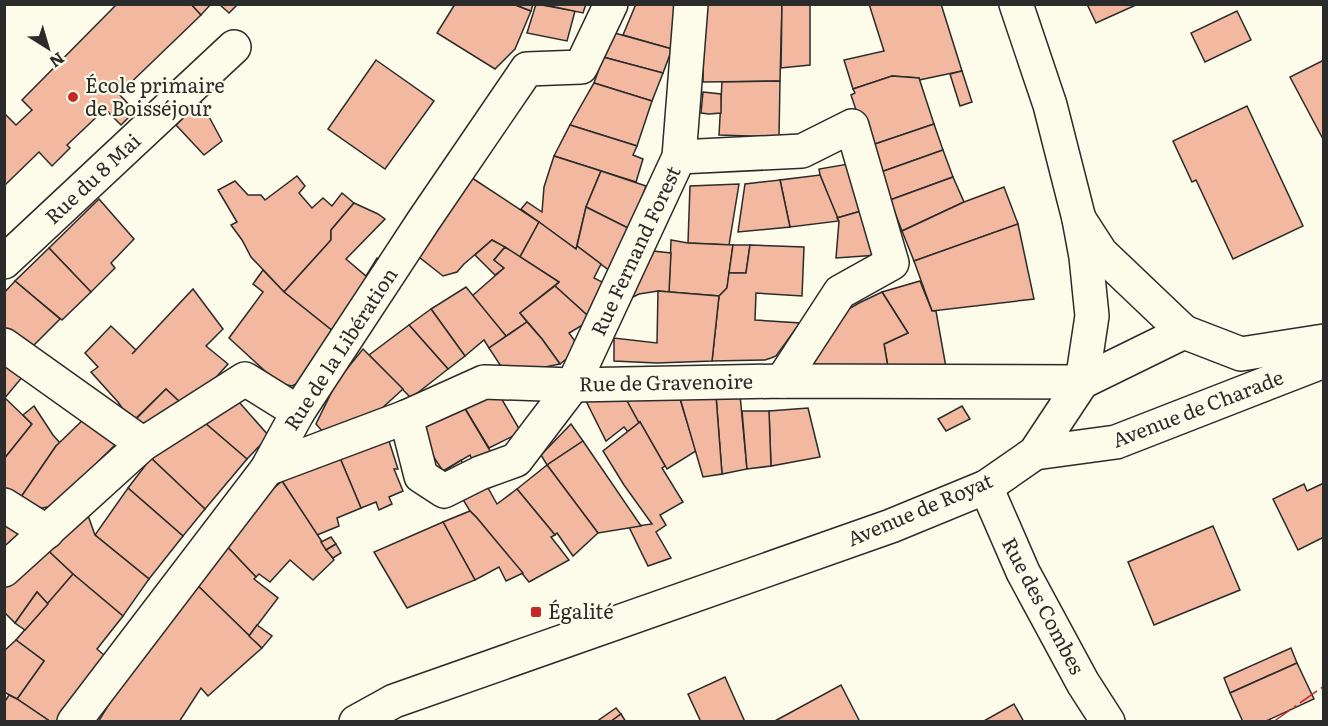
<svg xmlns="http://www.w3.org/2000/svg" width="1328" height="726" font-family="Literata,serif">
<rect width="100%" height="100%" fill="#fdfbea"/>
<!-- building -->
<g fill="#f2b8a0" stroke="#2b2b2b" stroke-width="1.5">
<path d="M117,4H191L201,15L119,94L135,111L121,125L105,109L67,145L70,148L52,166L39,152L4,186V117L6,115L16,125L32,110L22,100Z"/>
<path d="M191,4H211L201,15Z"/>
<path d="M219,4H238L229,13Z"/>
<path d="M455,4H513L531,11L515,49L495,69L437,33Z"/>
<path d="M513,4H533L531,11Z"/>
<path d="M536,4L575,11L567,41L527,33Z"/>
<path d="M541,4H586L583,13Z"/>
<path d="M636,4H676L672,49L623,35Z"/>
<path d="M707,4H782L780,81L703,82L704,22Z"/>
<path d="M782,4H810V65L781,68Z"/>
<path d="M869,4H941L962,71L919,80V78L892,76L853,89L844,60L884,51Z"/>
<path d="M1087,4H1135L1136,5L1096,23Z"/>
<path d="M1237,11L1251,40L1205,62L1191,33Z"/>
<path d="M611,32L672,49L663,73L603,57Z"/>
<path d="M603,57L663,73L652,101L594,83Z"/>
<path d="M376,60L434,101L385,169L328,129Z"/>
<path d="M1324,60V141L1290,77Z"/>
<path d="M962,71L972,102L960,106L950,74Z"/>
<path d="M892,76L919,78L934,124L872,145L858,116L851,95L855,93L853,89Z"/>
<path d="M780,81L779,137L719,135L722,82Z"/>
<path d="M594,83L652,101L637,146L570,125Z"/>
<path d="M703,92L721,94V113L709,114L701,113Z"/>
<path d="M200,100L222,141L204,155L176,125Z"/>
<path d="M1247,106L1303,226L1233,259L1196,180L1192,182L1173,141Z"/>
<path d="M934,124L943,150L881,172L872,145Z"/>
<path d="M570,125L637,146L633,155L643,159L636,182L554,156Z"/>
<path d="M943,150L953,177L890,200L881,172Z"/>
<path d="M554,156L601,171L586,207L576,249L521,209L527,202L542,212L544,187Z"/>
<path d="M854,163L868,209L837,218L820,175L819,169Z"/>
<path d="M601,171L646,186L630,229L586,207Z"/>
<path d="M463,172L539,222L520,257L492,240L464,264L457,272L443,276L419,257Z"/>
<path d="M820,175L839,221L790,227L780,180Z"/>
<path d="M297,176L305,186L299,193L312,208L323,198L332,206L342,193L354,203L331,230V240L284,292L251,257L242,240L231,225L237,222L218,190L235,181L248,195H261L265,200Z"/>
<path d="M953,177L964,202L902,231L890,200Z"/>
<path d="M780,180L790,227L738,232L745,184Z"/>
<path d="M739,184L729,245L688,243L690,186Z"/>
<path d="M1004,187L1018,224L914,261L902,231L964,202Z"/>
<path d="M99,199L134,239L111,263L115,268L91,292L49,248Z"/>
<path d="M354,203L378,214L385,219L346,259L366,276L377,258L386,264L339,336L284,292L331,240V230Z"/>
<path d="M586,207L630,229L610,271L577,246Z"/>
<path d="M868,209L878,255L836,258L839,221L837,218Z"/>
<path d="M539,222L576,249L577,246L601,264L594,278L604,283L587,315L555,286L559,282L520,257Z"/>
<path d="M1018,224L1034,299L932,311L914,261Z"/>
<path d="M492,240L505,247L494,260L504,268L495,275L475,255Z"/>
<path d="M671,240L688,243L733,245L727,288L719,296L669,292Z"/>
<path d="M733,245H750L746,273H729Z"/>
<path d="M750,245L804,247L802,296L756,293L755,320L800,323L776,356L771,358L765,360L712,361L719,296L727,288L729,273H746Z"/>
<path d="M505,247L559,282L520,313L527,322L506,336L472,296L504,268L494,260Z"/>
<path d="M49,248L91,292L62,320L15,281Z"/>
<path d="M653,251L671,253L669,292L658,291L639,294L631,298Z"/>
<path d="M263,270L284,292L339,336L300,382L292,386L282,384L265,371L229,338L263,292L253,284Z"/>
<path d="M15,281L60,319L30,349L4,331V293Z"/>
<path d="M920,281L932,311H936L947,373H889L884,344L908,333L882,292Z"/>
<path d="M555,286L587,315L591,320L569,333L580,348L560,364L542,339L520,313Z"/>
<path d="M466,287L506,336L489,348L484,340L465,356L431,309Z"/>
<path d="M193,289L223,329L206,346L228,364L211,383L183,405L166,389L132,422L118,402L91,372L98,367L85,353L111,326L136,350L132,354Z"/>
<path d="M658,291L719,296L712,361L657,363L614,361V338L657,343Z"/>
<path d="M882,292L908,333L884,344L889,373L813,374V343L845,311L859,303Z"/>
<path d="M431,309L465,356L448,369L409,325Z"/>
<path d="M527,322L542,339L560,364L540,368L504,371L489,348Z"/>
<path d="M409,325L448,369L411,398L369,355Z"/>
<path d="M363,349L403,389L358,430L330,440L316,424L337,381Z"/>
<path d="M4,361L24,375L4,399Z"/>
<path d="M676,386L696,451L667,469L640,422L639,423L621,390Z"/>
<path d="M166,389L183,405L150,428L136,419Z"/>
<path d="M621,390L639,423L628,432L624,427L606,441L585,399Z"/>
<path d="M497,391L521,432L489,448L461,402Z"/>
<path d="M740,395L747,469L722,474L716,396Z"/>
<path d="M716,396L722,474L703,477L680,398Z"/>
<path d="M5,398L32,424L4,459V399Z"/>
<path d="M239,402L269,436L247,459L198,417Z"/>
<path d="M461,402L495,459L476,468L470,455L443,471L415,429Z"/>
<path d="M34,406L53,435L60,443L56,446L21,497L4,495V459L32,424L23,415Z"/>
<path d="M962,406L970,419L946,431L938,419Z"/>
<path d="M808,408L820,457L771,466L769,411Z"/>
<path d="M742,411H769L771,466L747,469Z"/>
<path d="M88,415L117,443L53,506L42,508L35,506L21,497L56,446Z"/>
<path d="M198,417L247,459L205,509L151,458Z"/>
<path d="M640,422L665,466L662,468L683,502L660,515L666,525L656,532L671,558L648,566L629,527L652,524L624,485L603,451Z"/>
<path d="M571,424L583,441L547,465L541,455Z"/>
<path d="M388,438L398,469H394L403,491L389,497L392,504L379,510L376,502L361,508L340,458Z"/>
<path d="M583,441L641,526L598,533L547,465Z"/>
<path d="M151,458L205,509L183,536L128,488Z"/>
<path d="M340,458L361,508L337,518L339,526L317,535L282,481Z"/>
<path d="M461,460L466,469L450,479L444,471Z"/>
<path d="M547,465L598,533L573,556L557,533L555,535L517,489Z"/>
<path d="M483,479L497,504L517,489L555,535L551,537L569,560L529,582L477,518L470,511L459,493Z"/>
<path d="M282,481L334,560L313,580L290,560L270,582L259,574L256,577L219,538L269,483L274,488Z"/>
<path d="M1324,483V537L1298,550L1273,499L1304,484L1307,491Z"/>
<path d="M128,488L183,536L149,579L95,535Z"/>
<path d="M85,507L95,535L149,579L123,616L73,574L41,544Z"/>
<path d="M4,510L37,537L4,565Z"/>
<path d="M470,511L477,518L523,573L506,581L499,567L475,580L443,522Z"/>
<path d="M443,522L475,580L407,608L374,552Z"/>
<path d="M1213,526L1240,590L1154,625L1128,562Z"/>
<path d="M331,537L336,544L326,550L321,542Z"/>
<path d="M219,538L256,577L254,579L278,598L249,636L190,578Z"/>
<path d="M41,544L73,574L48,604L37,592L15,623L4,612V574Z"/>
<path d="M336,544L341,553L333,558L326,550Z"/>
<path d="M73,574L123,616L97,649L104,655L56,722H51L17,699L44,661L16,640Z"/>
<path d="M190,578L262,648L208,696L201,688L179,722H98L150,638Z"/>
<path d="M37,592L48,604L25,630L15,623Z"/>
<path d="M257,625L272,636L262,648L249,636Z"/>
<path d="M16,640L44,661L17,699L4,692V651Z"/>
<path d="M1291,648L1297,663L1230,693L1224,678Z"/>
<path d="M1297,663L1314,699L1264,722H1243L1230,693Z"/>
<path d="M725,677L745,722H701L688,694Z"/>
<path d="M841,685L860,722H773Z"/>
<path d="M9,695L17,699L51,722H4V703Z"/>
<path d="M1014,704L1024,722H982Z"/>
<path d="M616,708L621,714L610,722H596Z"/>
<path d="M621,714L626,722H610Z"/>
</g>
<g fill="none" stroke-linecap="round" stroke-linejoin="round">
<defs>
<g id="minor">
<path d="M679,157L802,151L852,126L892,263L840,292L782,381"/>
<path d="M1079,219L1101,253L1184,332"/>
<path d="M4,262L234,47"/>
<path d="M4,345L143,444L245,379L298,412"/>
<path d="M406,417L421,476L444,491L480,473L516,460L573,385L679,157L691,4"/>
<path d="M1035,453L1116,442L1324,361"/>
<path d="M267,469L406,417L484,382L573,385L782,381L1082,382L1184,332L1241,354L1324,341"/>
<path d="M986,487L1023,572L1083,683L1108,722"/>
<path d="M4,505L47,532"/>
<path d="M4,570L143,444"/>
<path d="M74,722L267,469L298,412L424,220L527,69L581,67L611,4"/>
</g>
<path id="major" d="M356,722L394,701L891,526L986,487L1035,453L1082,382L1092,316L1086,257L1079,219L1050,105L1016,4"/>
</defs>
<!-- minor casing -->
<use href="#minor" stroke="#2b2b2b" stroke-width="36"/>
<!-- major casing -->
<use href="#major" stroke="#2b2b2b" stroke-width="36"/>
<!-- minor -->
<use href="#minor" stroke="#fdfbea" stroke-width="33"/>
<!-- major -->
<use href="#major" stroke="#fdfbea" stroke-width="33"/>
<!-- power -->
<path stroke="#c62828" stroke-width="1.5" stroke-dasharray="21 4.5 3 4.5" stroke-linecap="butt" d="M1273,722L1324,686"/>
</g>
<!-- markers -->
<g fill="#c62828" stroke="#fdfbea" stroke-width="2">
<circle cx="73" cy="97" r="6"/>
<rect x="530" y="606" width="12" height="12" rx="3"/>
</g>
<g text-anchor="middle" stroke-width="4.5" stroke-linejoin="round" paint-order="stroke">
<!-- poi labels -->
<g font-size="20" fill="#2b2b2b" stroke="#fdfbea" text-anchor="start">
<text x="85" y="93">École primaire<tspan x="85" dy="23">de Boisséjour</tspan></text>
<text x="548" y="619">Égalité</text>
</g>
<!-- street labels -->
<g font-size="20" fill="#2b2b2b" stroke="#fdfbea">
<text transform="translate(93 179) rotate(-43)" y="7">Rue du 8 Mai</text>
<text transform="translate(636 251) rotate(-65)" y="7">Rue Fernand Forest</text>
<text transform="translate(341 349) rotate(-57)" y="7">Rue de la Libération</text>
<text transform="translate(666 383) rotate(-1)" y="7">Rue de Gravenoire</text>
<text transform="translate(1198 409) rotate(-21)" y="7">Avenue de Charade</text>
<text transform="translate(920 510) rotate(-23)" y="7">Avenue de Royat</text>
<text transform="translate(1043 606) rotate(62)" y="7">Rue des Combes</text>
</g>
</g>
<!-- border -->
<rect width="1328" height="726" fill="none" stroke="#2b2b2b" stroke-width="12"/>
<!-- north arrow -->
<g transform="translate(48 48) rotate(143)" stroke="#fdfbea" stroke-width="4.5" paint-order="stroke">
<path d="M0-4.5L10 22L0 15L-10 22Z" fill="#2b2b2b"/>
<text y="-9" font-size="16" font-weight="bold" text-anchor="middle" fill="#2b2b2b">N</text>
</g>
</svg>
